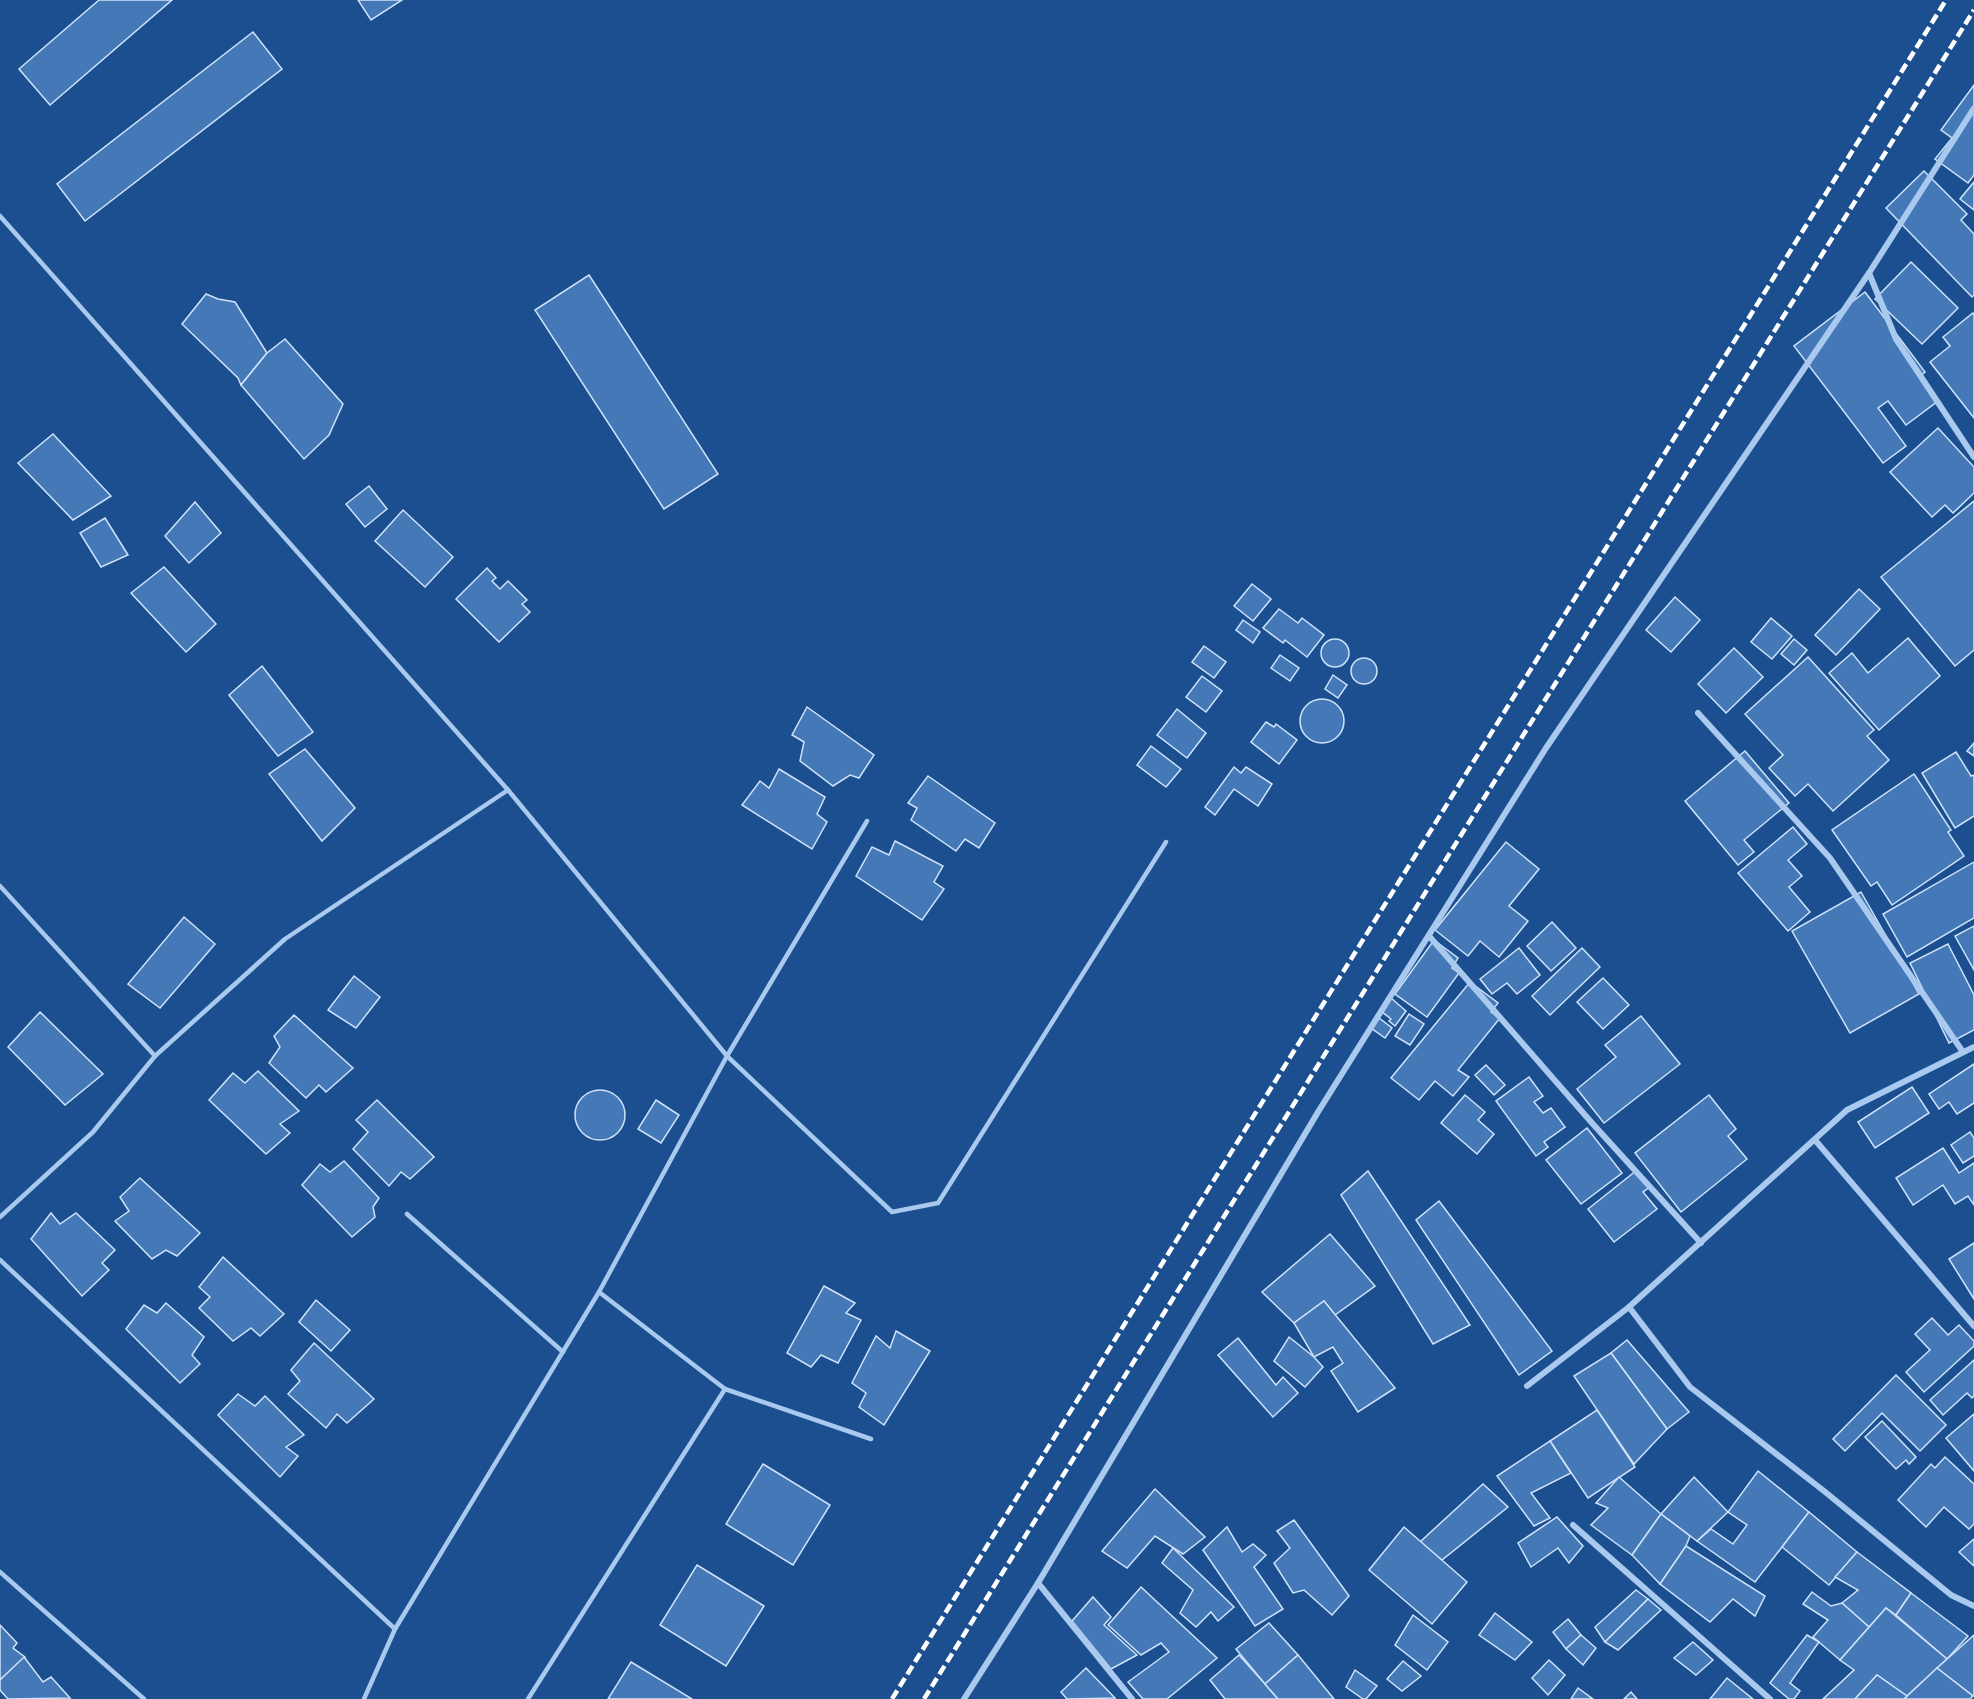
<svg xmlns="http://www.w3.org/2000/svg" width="1974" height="1699" font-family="Helvetica,sans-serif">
<rect width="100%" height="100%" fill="#1b4f8f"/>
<!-- building -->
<g fill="#4478b7" stroke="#cfe3fa" stroke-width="1.5">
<path d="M99,0H172L50,105L19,69Z"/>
<path d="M358,0H402L371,20Z"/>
<path d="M253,32L282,69L85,221L57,184Z"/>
<path d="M1974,85V175L1968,183L1935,159L1952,138L1941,130Z"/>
<path d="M1924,171L1967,214L1961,220L1974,234V295L1972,297L1886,208Z"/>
<path d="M1974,182V210L1960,199Z"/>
<path d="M1911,262L1958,308L1922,344L1875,299Z"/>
<path d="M589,275L718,474L664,509L535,310Z"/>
<path d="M1865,292L1925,372L1920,376L1938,401L1906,425L1888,401L1878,408L1906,446L1883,463L1794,346Z"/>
<path d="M206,294L218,299L235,302L267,353L241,385L238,378L182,324Z"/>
<path d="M1973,313L1974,315V418L1930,362L1950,346L1943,337Z"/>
<path d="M285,339L343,404L329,435L304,459L241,385L267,353Z"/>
<path d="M1938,428L1974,467V493L1953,513L1945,505L1932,517L1890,472Z"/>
<path d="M53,434L111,496L73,520L18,463Z"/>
<path d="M369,486L387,509L365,527L346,504Z"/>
<path d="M1974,501V650L1955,666L1881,577Z"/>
<path d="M195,502L221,533L189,563L165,536Z"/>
<path d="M403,510L453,557L425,587L375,541Z"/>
<path d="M105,518L128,555L101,567L80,533Z"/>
<path d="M164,567L216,624L186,652L131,593Z"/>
<path d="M487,568L496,578L492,581L500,589L508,581L527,600L522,604L530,612L499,642L456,599Z"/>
<path d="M1252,584L1271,599L1253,621L1234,606Z"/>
<path d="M1859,589L1880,609L1836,655L1815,635Z"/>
<path d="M1675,597L1700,620L1671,652L1646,630Z"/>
<path d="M1279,609L1298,623L1302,618L1324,635L1307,657L1285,640L1283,643L1263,628Z"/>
<path d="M1771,618L1792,636L1772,659L1751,642Z"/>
<path d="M1243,620L1260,632L1253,643L1236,630Z"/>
<path d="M1908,638L1940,676L1879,730L1829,673L1852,653L1868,673Z"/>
<path d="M1794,639L1807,650L1794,665L1781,654Z"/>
<circle cx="1335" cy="653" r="14"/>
<path d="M1204,646L1226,662L1214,678L1192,662Z"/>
<path d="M1734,648L1763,677L1726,713L1698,684Z"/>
<path d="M1280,655L1299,668L1290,681L1271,668Z"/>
<path d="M1808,657L1874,730L1867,736L1889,760L1833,811L1808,784L1795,796L1769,768L1783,755L1745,714Z"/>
<circle cx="1364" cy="671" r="13"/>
<path d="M262,666L313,732L278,756L229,695Z"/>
<path d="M1333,675L1347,685L1338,698L1325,689Z"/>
<path d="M1202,676L1222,691L1206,712L1186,697Z"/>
<circle cx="1322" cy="721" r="22"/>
<path d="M807,707L874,755L859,778L850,775L833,786L800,761L804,742L792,735Z"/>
<path d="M1177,709L1206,733L1187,758L1157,735Z"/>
<path d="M1266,722L1274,727L1276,724L1297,740L1279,764L1251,742Z"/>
<path d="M1974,743V756L1967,751Z"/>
<path d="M1151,746L1181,769L1166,787L1137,765Z"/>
<path d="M305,749L355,808L322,841L269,774Z"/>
<path d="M1745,751L1789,803L1744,840L1754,852L1738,865L1685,801Z"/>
<path d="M1956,752L1971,776L1974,775V816L1955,828L1922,773Z"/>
<path d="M1234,767L1241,773L1246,767L1272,784L1258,806L1234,789L1215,815L1205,807Z"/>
<path d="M779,769L825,797L817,814L827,822L812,849L742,805L760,781L769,788Z"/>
<path d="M1914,774L1951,830L1948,832L1964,856L1892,905L1877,882L1871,886L1832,830Z"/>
<path d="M928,776L995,823L979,848L965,839L956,851L911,820L917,808L908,803Z"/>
<path d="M1793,827L1807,844L1788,860L1802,876L1789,887L1810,912L1788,931L1738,873Z"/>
<path d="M895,841L943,866L934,882L944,889L922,920L856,876L872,847L889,855Z"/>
<path d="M1506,842L1539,869L1509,906L1528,921L1499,957L1480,941L1468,956L1435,930Z"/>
<path d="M1974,862V918L1907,957L1883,914Z"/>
<path d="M1861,892L1919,994L1850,1033L1792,931Z"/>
<path d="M184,917L215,944L160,1008L128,984Z"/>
<path d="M1552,922L1576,948L1551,971L1527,946Z"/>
<path d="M1974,926V970L1955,936Z"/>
<path d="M1434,940L1458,958L1452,968L1459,973L1427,1017L1395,994Z"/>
<path d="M1948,944L1974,995V1030L1949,1043L1910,963Z"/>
<path d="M1519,948L1540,975L1517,994L1507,983L1492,994L1480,979Z"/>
<path d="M1582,948L1600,967L1550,1015L1532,996Z"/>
<path d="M354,976L380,997L356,1028L328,1010Z"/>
<path d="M1603,978L1629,1005L1603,1029L1577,1002Z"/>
<path d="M1470,982L1498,1003L1491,1012L1500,1018L1458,1070L1469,1077L1453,1096L1435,1081L1419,1100L1391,1078Z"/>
<path d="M1391,998L1406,1011L1395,1026L1389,1021L1391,1019L1381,1011Z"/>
<path d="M40,1012L103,1074L65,1105L8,1047Z"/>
<path d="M1409,1014L1424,1024L1410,1045L1395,1036Z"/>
<path d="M294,1015L353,1068L326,1092L319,1085L306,1098L269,1063L280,1047L274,1036Z"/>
<path d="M1641,1016L1680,1064L1604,1123L1577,1089L1616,1057L1605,1045Z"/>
<path d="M1379,1018L1392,1028L1385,1038L1371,1028Z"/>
<path d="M1974,1064V1103L1957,1114L1949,1102L1939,1109L1929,1094Z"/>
<path d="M1486,1065L1505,1085L1494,1095L1475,1075Z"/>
<path d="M258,1071L299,1111L280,1124L290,1133L266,1154L209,1100L233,1073L245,1083Z"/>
<path d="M1529,1077L1543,1096L1534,1102L1543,1113L1551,1108L1565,1127L1544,1142L1548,1147L1536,1156L1496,1101Z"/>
<path d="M1912,1087L1929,1113L1875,1148L1858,1122Z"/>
<circle cx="600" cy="1115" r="25"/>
<path d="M1465,1095L1485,1112L1478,1120L1494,1134L1477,1154L1441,1123Z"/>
<path d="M1709,1095L1736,1129L1728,1136L1747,1159L1681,1212L1635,1153Z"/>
<path d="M377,1100L434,1157L410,1179L401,1172L389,1186L353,1149L368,1132L356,1120Z"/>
<path d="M656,1100L679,1115L661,1143L638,1129Z"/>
<path d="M1587,1128L1622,1173L1581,1204L1546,1160Z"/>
<path d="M1970,1132L1974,1138V1156L1963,1163L1951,1145Z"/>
<path d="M1943,1148L1959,1173L1974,1163V1205L1968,1196L1955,1204L1943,1185L1913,1205L1896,1178Z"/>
<path d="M344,1161L379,1198L373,1207L375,1217L352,1237L302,1185L320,1164L330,1172Z"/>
<path d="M1637,1170L1650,1187L1643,1192L1657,1209L1614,1242L1588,1209Z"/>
<path d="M1368,1171L1470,1325L1433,1344L1341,1195Z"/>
<path d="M140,1178L200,1233L177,1256L166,1250L152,1259L115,1221L129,1211L120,1197Z"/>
<path d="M1439,1201L1552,1351L1519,1375L1416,1220Z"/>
<path d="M51,1213L60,1224L76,1213L115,1250L102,1263L109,1270L82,1296L31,1239Z"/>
<path d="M1330,1234L1375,1286L1335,1315L1324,1301L1294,1323L1262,1292Z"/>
<path d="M1974,1243V1299L1949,1259Z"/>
<path d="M223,1257L284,1314L260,1336L251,1328L233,1341L199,1308L210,1297L199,1287Z"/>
<path d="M824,1286L855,1303L846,1313L861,1320L838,1363L821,1355L811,1367L787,1353Z"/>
<path d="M316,1300L350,1330L331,1351L299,1322Z"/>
<path d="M1324,1301L1395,1388L1358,1412L1331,1371L1343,1363L1333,1347L1314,1357L1294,1323Z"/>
<path d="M166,1303L204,1337L192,1355L200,1364L180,1383L126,1329L144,1305L157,1313Z"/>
<path d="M1932,1318L1948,1335L1959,1325L1974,1341V1346L1924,1392L1906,1372L1930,1350L1915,1334Z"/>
<path d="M896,1331L930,1351L884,1425L859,1407L866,1393L852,1383L876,1336L890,1348Z"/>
<path d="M1289,1337L1314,1357L1323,1367L1305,1387L1274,1361Z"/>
<path d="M1238,1338L1276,1385L1283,1377L1298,1393L1273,1417L1218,1355Z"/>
<path d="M1627,1340L1689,1412L1667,1429L1611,1353Z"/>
<path d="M314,1343L374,1399L347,1423L337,1414L326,1428L288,1394L300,1381L291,1370Z"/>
<path d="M1611,1353L1667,1429L1634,1464L1574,1376Z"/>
<path d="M1974,1360V1396L1972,1398L1967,1393L1943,1415L1930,1400Z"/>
<path d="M1896,1375L1946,1425L1920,1451L1882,1413L1845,1451L1833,1439Z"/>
<path d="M238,1394L255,1406L265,1396L304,1435L286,1447L298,1456L280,1477L218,1415Z"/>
<path d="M1597,1410L1635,1467L1588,1498L1550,1441Z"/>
<path d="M1974,1414V1471L1946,1438Z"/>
<path d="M1882,1421L1916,1457L1909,1464L1906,1460L1896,1469L1865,1437Z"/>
<path d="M1550,1441L1571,1473L1531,1493L1550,1518L1534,1526L1497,1476Z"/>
<path d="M1945,1457L1974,1484V1524L1969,1529L1944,1507L1926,1527L1898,1500L1931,1464L1935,1468Z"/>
<path d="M763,1464L830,1505L793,1565L726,1524Z"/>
<path d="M1758,1471L1809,1512L1755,1582L1697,1541L1711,1529L1733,1544L1747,1525L1728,1512Z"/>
<path d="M1619,1477L1661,1514L1632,1555L1591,1525L1608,1508L1596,1503Z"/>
<path d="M1694,1477L1728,1512L1697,1541L1661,1514Z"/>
<path d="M1483,1484L1508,1507L1442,1560L1420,1542Z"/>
<path d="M1155,1489L1205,1537L1183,1554L1155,1536L1127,1568L1102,1551Z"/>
<path d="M1809,1512L1857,1552L1829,1585L1782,1547Z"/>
<path d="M1661,1514L1690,1536L1686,1546L1660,1584L1632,1555Z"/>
<path d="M1557,1517L1583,1546L1569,1563L1558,1548L1531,1567L1518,1543Z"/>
<path d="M1294,1520L1349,1596L1332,1615L1304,1590L1293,1593L1274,1563L1290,1548L1277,1531Z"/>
<path d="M1227,1527L1242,1552L1253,1544L1266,1555L1254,1567L1283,1609L1255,1626L1203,1550Z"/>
<path d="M1404,1527L1467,1582L1432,1624L1369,1570Z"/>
<path d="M1974,1539V1566L1959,1552Z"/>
<path d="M1686,1546L1765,1596L1755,1616L1733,1599L1710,1622L1660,1584Z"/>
<path d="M1173,1548L1234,1607L1218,1621L1211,1612L1196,1627L1180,1613L1193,1590L1162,1563Z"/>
<path d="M1857,1552L1911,1593L1896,1615L1886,1608L1869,1627L1842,1603L1858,1590L1835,1577Z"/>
<path d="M697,1565L764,1606L726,1666L660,1625Z"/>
<path d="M1141,1587L1217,1658L1167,1699H1143L1128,1682L1169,1652L1161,1643L1141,1655L1108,1625Z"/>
<path d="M1636,1590L1648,1599L1605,1642L1595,1627Z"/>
<path d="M1812,1592L1831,1606L1842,1603L1869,1627L1840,1660L1813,1637L1828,1620L1803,1604Z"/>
<path d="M1911,1593L1968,1636L1947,1659L1896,1615Z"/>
<path d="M1093,1597L1111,1617L1104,1625L1137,1655L1111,1669L1072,1621Z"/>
<path d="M1648,1599L1661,1610L1618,1650L1605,1642Z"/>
<path d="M1886,1608L1947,1659L1907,1696L1877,1675L1855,1699H1823L1854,1670L1840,1660Z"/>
<path d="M1495,1613L1532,1642L1515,1660L1479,1635Z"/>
<path d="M1413,1615L1448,1642L1427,1670L1395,1645Z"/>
<path d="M1568,1619L1581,1635L1566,1649L1553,1632Z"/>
<path d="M1269,1623L1298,1655L1265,1684L1236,1649Z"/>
<path d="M0,1625L17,1643L13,1648L25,1657L0,1680Z"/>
<path d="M1581,1635L1596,1648L1583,1665L1566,1649Z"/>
<path d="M1807,1635L1819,1642L1790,1683L1800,1691L1794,1699H1789L1770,1683Z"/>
<path d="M1974,1635V1695L1973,1696L1937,1668Z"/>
<path d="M1693,1642L1713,1660L1696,1675L1674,1658Z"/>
<path d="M1239,1655L1265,1684L1278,1699H1225L1210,1680Z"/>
<path d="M1298,1655L1334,1699H1278L1265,1684Z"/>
<path d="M24,1657L43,1682L51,1677L70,1698L8,1699L0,1690V1680Z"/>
<path d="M1549,1660L1565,1675L1548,1695L1532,1678Z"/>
<path d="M1403,1661L1421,1676L1402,1691L1387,1679Z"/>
<path d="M631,1662L692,1699H608Z"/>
<path d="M1086,1668L1115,1698L1067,1699L1061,1692Z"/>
<path d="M1937,1668L1973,1696L1970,1699H1904Z"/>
<path d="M1355,1670L1377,1686L1366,1699H1363L1346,1687Z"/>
<path d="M1877,1675L1907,1696L1904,1699H1855Z"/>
<path d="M1727,1678L1753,1699H1710Z"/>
<path d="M1578,1688L1593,1699H1571Z"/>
<path d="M1631,1692L1637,1699H1624Z"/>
</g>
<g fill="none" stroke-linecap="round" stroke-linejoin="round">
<!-- lane -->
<g stroke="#a9c9ee" stroke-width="4.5">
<path d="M0,216L508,790L727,1056L892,1212L938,1203L1166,842"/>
<path d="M0,886L155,1056"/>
<path d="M407,1214L563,1352"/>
<path d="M0,1217L93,1132L155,1056L285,939L508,790"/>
<path d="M0,1260L395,1629"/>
<path d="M599,1292L725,1389L871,1439"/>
<path d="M0,1572L144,1699"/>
<path d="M364,1699L395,1629L599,1292L727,1056L867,821"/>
<path d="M528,1699L725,1389"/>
</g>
<!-- street -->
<g stroke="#a9c9ee" stroke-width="6">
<path d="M1869,273L1896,339L1974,457"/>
<path d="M1698,713L1830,858L1963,1052"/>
<path d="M1429,936L1592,1123L1701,1243"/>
<path d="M1815,1140L1974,1326"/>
<path d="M1629,1307L1847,1110L1974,1047"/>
<path d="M1527,1386L1629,1307L1690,1387L1824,1491L1951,1595L1974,1606"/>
<path d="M1573,1525L1770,1699"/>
<path d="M1038,1583L1132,1699"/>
<path d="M964,1699L1038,1583L1318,1112L1546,748L1869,273L1974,108"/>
</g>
<!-- rail -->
<g stroke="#fff" stroke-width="4.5" stroke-dasharray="10 4.5" stroke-linecap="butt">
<path d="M892,1699L1946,0"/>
<path d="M924,1699L1974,10"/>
</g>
</g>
</svg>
